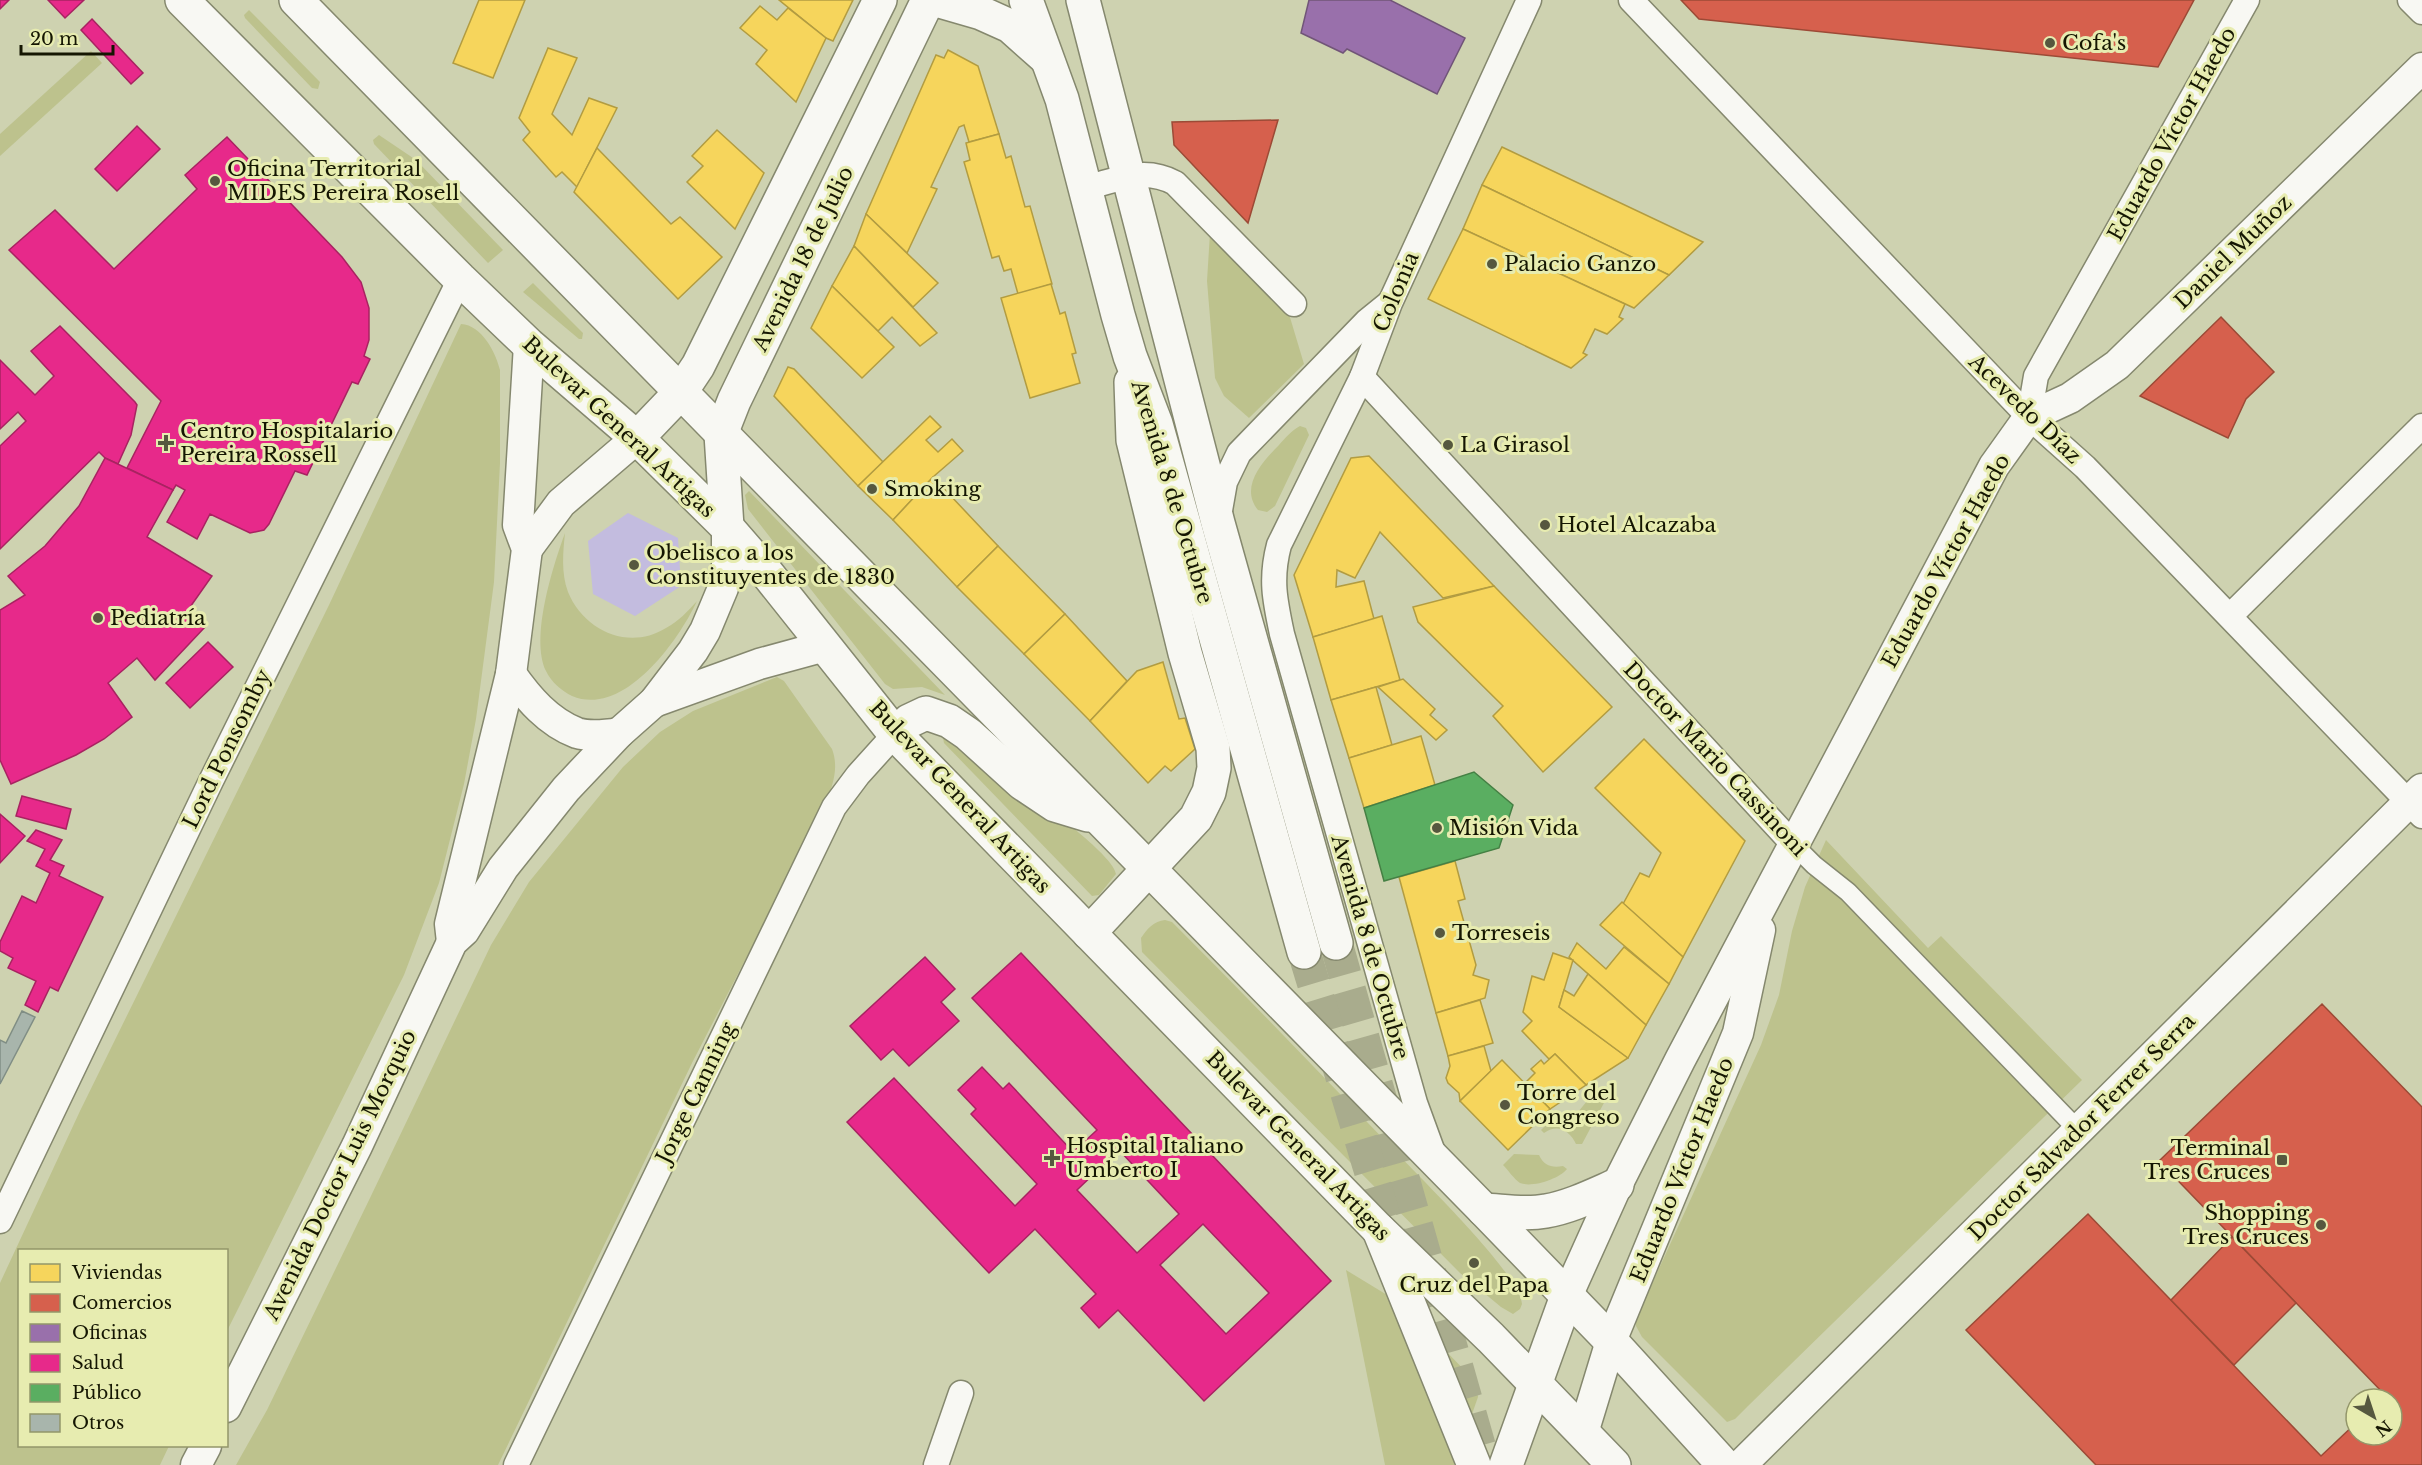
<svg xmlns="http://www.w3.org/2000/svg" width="2422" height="1465" font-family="'Libre Baskerville',serif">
<rect width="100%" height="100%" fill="#ced2b0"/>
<!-- green -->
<g fill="#bdc28d">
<path d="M249,10L320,82L318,89L312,88L245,18L244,15Z"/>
<path d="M91,51L102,63L0,156V134Z"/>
<path d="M379,135L416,160L503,250L488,263L374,144L373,140Z"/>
<path d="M1210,233L1289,314L1304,364L1249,418L1224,396L1215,378L1207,281Z"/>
<path d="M533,283L583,333L582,339H579L523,292Z"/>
<path d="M461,324C482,325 496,353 500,370V463L494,582L476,719L464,784L439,883L404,975L227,1331L226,1250H20V1446H169L160,1465H0V1283L80,1111L329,605Z"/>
<path d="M1300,426L1306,428L1309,435L1275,506L1267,512L1258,510C1239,487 1263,461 1279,445C1285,438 1292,430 1300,426Z"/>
<path d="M749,491L945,695L922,687L893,689L885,684L748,509L745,495Z"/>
<path d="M565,533C563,552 561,573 568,592C584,631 629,651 666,628C679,621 688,611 697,601C679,640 624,718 572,696C562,691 551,682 546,671C530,637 553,566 565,533Z"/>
<path d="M777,677L784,681L832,749C839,768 833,784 826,803L692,1063L498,1465H236L267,1410L370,1198L491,945L529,882L623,767L660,732L693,711Z"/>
<path d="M945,734C974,755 1113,848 1116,874L1099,895L1092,896L944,743L943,738Z"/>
<path d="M1826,840L1928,948L1941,936L2082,1080L1748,1406L1735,1419L1727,1422L1642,1337L1636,1326V1319L1761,1045L1779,995L1792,931L1805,887Z"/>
<path d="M1165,920L1172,922C1247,997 1321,1074 1395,1151C1420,1178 1519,1273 1522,1304L1520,1309L1513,1314L1501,1307L1460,1273L1142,952L1141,938C1147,929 1154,921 1165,920Z"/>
<path d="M1592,1095L1605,1101L1582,1144H1576C1570,1131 1558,1123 1544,1133L1541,1130L1553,1118L1570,1117L1578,1112Z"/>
<path d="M1514,1154L1539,1155C1544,1166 1552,1168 1563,1166L1567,1169C1559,1179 1532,1188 1520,1183C1514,1179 1508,1170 1503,1165Z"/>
<path d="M1346,1270L1397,1301L1476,1382L1478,1397L1454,1465H1385Z"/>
</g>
<!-- water -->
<path fill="#c3bcdf" d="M628,513L678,538L681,586L635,616L593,594L588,541Z"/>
<!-- homes -->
<g fill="#f6d55c" stroke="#b29c41" stroke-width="1.5">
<path d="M479,0H525L493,78L453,63Z"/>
<path d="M779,0H853L833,41L826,38Z"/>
<path d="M760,6L777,20L788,8L826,38L796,102L756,64L767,50L740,28Z"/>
<path d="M548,48L577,58L552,114L572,135L589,98L617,108L577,187L562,172L556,177L523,140L530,132L519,118Z"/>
<path d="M948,50L978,66L999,134L969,142L964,125L959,127L931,187L937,189L907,253L866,214L936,55L944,58Z"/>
<path d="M717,130L764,173L735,229L687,182L703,166L692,156Z"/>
<path d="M999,134L1006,158L1011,156L1025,207L1030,206L1052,284L1018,294L1011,269L1004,271L999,256L992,258L964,162L970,160L966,143Z"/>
<path d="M1502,147L1703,242L1669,275L1482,185Z"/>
<path d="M597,148L671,224L680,217L722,257L678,299L574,192Z"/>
<path d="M1482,185L1669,275L1634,308L1463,229Z"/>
<path d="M866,214L938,283L913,307L854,246Z"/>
<path d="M1463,229L1625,304L1619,317L1623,319L1607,334L1595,329L1583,353L1587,355L1571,368L1428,299Z"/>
<path d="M854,246L937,333L920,346L892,317L878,331L832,286Z"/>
<path d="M1051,284L1060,314L1065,312L1076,353L1072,354L1080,383L1030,398L1001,298Z"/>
<path d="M832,286L894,347L862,378L811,328Z"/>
<path d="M788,367L794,369L883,462L858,486L774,396Z"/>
<path d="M930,416L941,427L926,440L938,452L952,439L963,451L933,477L893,520L858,486Z"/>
<path d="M1369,456L1494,586L1443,598L1380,532L1355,578L1337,570L1336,587L1364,581L1374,619L1313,637L1294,575L1351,458Z"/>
<path d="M933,477L998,546L957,587L893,520Z"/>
<path d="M998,546L1065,614L1024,654L957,587Z"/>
<path d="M1494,586L1612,707L1543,772L1493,716L1503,706L1418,622L1413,607Z"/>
<path d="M1065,614L1127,681L1090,721L1024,654Z"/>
<path d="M1382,616L1400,680L1331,700L1313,637Z"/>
<path d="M1163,662L1179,719L1185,718L1195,749L1171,771L1165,766L1148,783L1090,721L1137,671Z"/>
<path d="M1403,679L1435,709L1430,715L1447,730L1436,740L1378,687Z"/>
<path d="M1376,687L1392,745L1349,758L1331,700Z"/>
<path d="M1421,736L1435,785L1364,808L1349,758Z"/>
<path d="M1644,739L1745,841L1683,957L1623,904L1640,873L1649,877L1661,853L1595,788Z"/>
<path d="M1455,861L1465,899L1458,901L1476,965L1473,975L1489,980L1485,998L1436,1013L1399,877Z"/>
<path d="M1622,902L1683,957L1669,984L1600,925Z"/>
<path d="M1577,943L1606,969L1624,947L1669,984L1646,1025L1569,957Z"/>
<path d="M1553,953L1573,960L1559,1007L1628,1058L1586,1085L1555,1054L1549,1059L1522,1031L1532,1021L1523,1012L1532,976L1544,980Z"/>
<path d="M1588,974L1646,1025L1628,1058L1559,1007L1564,990L1574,996Z"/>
<path d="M1480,1000L1493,1043L1448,1056L1436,1013Z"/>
<path d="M1484,1046L1491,1071L1460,1101L1459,1093L1448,1083L1446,1078L1450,1066L1448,1056Z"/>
<path d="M1555,1054L1586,1085L1550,1109L1525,1083L1535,1073L1531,1069L1541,1060L1544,1064Z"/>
<path d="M1502,1060L1550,1109L1508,1150L1460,1101Z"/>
</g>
<!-- shops -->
<g fill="#d6604d" stroke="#9c4a36" stroke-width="1.5">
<path d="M1681,0H2194L2158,67L1699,19Z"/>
<path d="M1278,120L1248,223L1174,145L1172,122Z"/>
<path d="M2221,317L2274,372L2246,399L2228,438L2140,396Z"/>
<path d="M2322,1004L2422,1107V1465H2096L1966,1330L2088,1214L2321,1456L2356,1423V1435H2392V1399H2381L2385,1395L2159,1161Z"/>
<path d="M2232,1237L2296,1303L2234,1365L2171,1300Z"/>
</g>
<!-- offices -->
<path fill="#9970ab" stroke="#715578" stroke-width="1.5" d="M1309,0H1390L1465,38L1437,94L1347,49L1343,53L1301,33Z"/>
<!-- health -->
<g fill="#e7298a" stroke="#a82361" stroke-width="1.5" fill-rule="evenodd">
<path d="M0,0H9L0,9Z"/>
<path d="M48,0H84L65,18Z"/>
<path d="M92,19L143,73L131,84L81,30Z"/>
<path d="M137,126L160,149L117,191L95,169Z"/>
<path d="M227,137L342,257L361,282L369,308V340L364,356L370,359L358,384L352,382L307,475L295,471L269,524L264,530L250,533L210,514L197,539L167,522L185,490L176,485L173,490L127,468L161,401L9,250L55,210L114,269L197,189L185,175Z"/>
<path d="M60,326L135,402L137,405L131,435L118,464L105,458L99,452L0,549V446L26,421L18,412L0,429V360L35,395L54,376L31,351Z"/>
<path d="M105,458L173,490L147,537L212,576L188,610L205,627L155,680L137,658L108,683L132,717L104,739L76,755L11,784L0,760V610L25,595L8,576L45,546L79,506Z"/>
<path d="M208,642L233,667L190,708L166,683Z"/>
<path d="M22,796L71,809L66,829L16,816Z"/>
<path d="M0,814L25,836L0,863Z"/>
<path d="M36,830L62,840L50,860L64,866L59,876L103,897L58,991L50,987L38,1012L25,1005L36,981L8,968L13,958L0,951V942L22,896L36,903L50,873L36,866L45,849L27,841Z"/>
<path d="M1021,953L1331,1281L1204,1401L1118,1310L1099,1328L1081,1308L1096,1294L1035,1229L989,1273L847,1122L894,1078L1015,1206L1037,1184L971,1114L976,1109L958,1090L982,1067L1003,1089L1009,1083L1073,1152L1097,1130L972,998ZM1119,1150L1179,1214L1137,1253L1077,1190ZM1203,1224L1269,1293L1226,1334L1160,1265Z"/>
<path d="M925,957L955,989L941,1002L959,1021L909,1066L893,1049L881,1060L850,1026Z"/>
</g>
<!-- public -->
<path fill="#5aae61" stroke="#458044" stroke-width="1.5" d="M1474,772L1513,805L1499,848L1384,881L1364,808Z"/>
<!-- building -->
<path fill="#a8b5ac" stroke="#808e85" stroke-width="1.5" d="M22,1011L35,1017L0,1084V1040L6,1043Z"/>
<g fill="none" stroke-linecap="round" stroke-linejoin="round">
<!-- secondary-tunnel -->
<g stroke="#a9ac8d" stroke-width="33" stroke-dasharray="33 16" stroke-linecap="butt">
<path d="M1336,943L1481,1452"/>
<path d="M1304,952L1395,1252"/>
</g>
<defs>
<path id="pedestrian" d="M1794,845L1814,865L1848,892L2078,1130"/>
<g id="minor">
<path d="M1631,0L2029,417L2085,467L2422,816"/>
<path d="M2410,0L2422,12"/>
<path d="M1085,188C1118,180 1144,166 1175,183L1294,304"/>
<path d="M1362,377L1794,845"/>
<path d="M2029,417L2036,376L2247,0"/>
<path d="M1219,516L1225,482L1239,453L1367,321L1388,304"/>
<path d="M2230,616L2422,426"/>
<path d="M1434,1155L1415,1103L1282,634C1275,601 1270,579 1279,545L1362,377L1390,303L1529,0"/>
<path d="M0,1221L211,781L460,279"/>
<path d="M516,1465L834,807L858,775L895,734"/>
<path d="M936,1465L961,1393"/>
</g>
<g id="tertiary">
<path d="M527,549L561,503L637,438"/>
<path d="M511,674C528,698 548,722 577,733C590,737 606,735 619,733"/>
<path d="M654,702L759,664L825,646"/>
<path d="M452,942L450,924L511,674L527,549L518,525L529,345"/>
<path d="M1567,1296L1617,1185L1680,1060L1994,466L2029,417L2070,398L2117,365L2422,68"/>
<path d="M226,1407L357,1146L452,942L464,931L503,868L566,789L619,733L654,702L693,651L705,631L723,588L727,569V527"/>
<path d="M1583,1433L1611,1341L1738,1033L1760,930"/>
<path d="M196,1465L206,1446"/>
<path d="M1741,1465L2422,789"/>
</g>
<g id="secondary">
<path d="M182,0L460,279L529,345L637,438L727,527L766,572L895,734L1379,1230L1491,1338L1614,1465"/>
<path d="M296,0L1484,1210L1611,1341L1724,1465"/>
<path d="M936,0L981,13L1010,26L1046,58"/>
<path d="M1026,0L1062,99L1118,315L1130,356L1156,424L1304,952"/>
<path d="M1083,0L1218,523L1336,943"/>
<path d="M637,438L680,393L698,366L880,0"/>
<path d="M727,527L721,434L734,401L928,0"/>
<path d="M895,734L909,721L926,713L949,721L968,734L1022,783L1055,805L1088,815"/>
<path d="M1089,933L1196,818L1209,792L1214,768L1213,748L1185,653L1133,440L1131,382"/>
<path d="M1484,1210C1504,1211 1525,1215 1546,1211C1570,1207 1594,1195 1617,1185"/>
</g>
<g id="primary">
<path d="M1379,1230L1474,1465"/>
<path d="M1506,1465L1567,1296"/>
</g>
</defs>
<!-- pedestrian casing -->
<use href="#pedestrian" stroke="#85886e" stroke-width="21"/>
<!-- minor casing -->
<use href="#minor" stroke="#85886e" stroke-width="27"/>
<!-- tertiary casing -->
<use href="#tertiary" stroke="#85886e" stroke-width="33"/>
<!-- secondary casing -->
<use href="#secondary" stroke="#85886e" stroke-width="36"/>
<!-- primary casing -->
<use href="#primary" stroke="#85886e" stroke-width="36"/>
<!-- pedestrian -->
<use href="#pedestrian" stroke="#f8f8f3" stroke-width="18"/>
<!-- minor -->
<use href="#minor" stroke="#f8f8f3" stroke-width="24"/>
<!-- tertiary -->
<use href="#tertiary" stroke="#f8f8f3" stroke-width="30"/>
<!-- secondary -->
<use href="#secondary" stroke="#f8f8f3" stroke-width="33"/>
<!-- primary -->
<use href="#primary" stroke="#f8f8f3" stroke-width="33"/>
</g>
<!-- markers -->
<g fill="#56583f" stroke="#e7ecb0" stroke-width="2">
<circle cx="2050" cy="43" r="6"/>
<circle cx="215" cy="181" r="6"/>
<circle cx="1492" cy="264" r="6"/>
<path d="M163 434h6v6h6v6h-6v6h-6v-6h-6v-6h6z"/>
<circle cx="1448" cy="445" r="6"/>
<circle cx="872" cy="489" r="6"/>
<circle cx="1545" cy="525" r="6"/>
<circle cx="634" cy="565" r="6"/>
<circle cx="98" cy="618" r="6"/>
<circle cx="1437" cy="828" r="6"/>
<circle cx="1440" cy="933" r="6"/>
<circle cx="1505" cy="1105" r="6"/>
<path d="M1049 1149h6v6h6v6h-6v6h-6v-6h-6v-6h6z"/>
<rect x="2276" y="1154" width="12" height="12" rx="3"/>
<circle cx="2321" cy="1225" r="6"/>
<circle cx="1474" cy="1263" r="6"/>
</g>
<g text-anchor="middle" stroke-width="6" stroke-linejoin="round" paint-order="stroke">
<!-- poi labels -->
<g font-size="21" fill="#151602" stroke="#e7ecb0" text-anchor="start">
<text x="2062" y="50">Cofa's</text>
<text x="227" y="176">Oficina Territorial<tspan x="227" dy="24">MIDES Pereira Rosell</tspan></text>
<text x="1504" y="271">Palacio Ganzo</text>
<text x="180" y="438">Centro Hospitalario<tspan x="180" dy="24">Pereira Rossell</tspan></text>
<text x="1460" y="452">La Girasol</text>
<text x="884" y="496">Smoking</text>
<text x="1557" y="532">Hotel Alcazaba</text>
<text x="646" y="560">Obelisco a los<tspan x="646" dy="24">Constituyentes de 1830</tspan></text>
<text x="110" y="625">Pediatría</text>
<text x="1449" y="835">Misión Vida</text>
<text x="1452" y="940">Torreseis</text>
<text x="1517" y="1100">Torre del<tspan x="1517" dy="24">Congreso</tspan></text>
<text x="1066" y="1153">Hospital Italiano<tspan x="1066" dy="24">Umberto I</tspan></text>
<text x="2270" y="1155" text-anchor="end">Terminal<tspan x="2270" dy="24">Tres Cruces</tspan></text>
<text x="2309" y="1220" text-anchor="end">Shopping<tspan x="2309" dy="24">Tres Cruces</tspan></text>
<text x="1474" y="1292" text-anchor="middle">Cruz del Papa</text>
</g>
<!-- street labels -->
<g font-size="21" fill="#151602" stroke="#e7ecb0">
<text transform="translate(2172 134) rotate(-61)" y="7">Eduardo Víctor Haedo</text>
<text transform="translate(2233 252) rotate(-44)" y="7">Daniel Muñoz</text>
<text transform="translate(803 259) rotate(-64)" y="7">Avenida 18 de Julio</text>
<text transform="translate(1396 292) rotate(-67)" y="7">Colonia</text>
<text transform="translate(2025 409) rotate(44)" y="7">Acevedo Díaz</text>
<text transform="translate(619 427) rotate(43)" y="7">Bulevar General Artigas</text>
<text transform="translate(1172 492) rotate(73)" y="7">Avenida 8 de Octubre</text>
<text transform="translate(1946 561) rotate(-61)" y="7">Eduardo Víctor Haedo</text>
<text transform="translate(227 749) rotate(-64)" y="7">Lord Ponsomby</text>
<text transform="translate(1715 759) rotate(47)" y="7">Doctor Mario Cassinoni</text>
<text transform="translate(960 797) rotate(47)" y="7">Bulevar General Artigas</text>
<text transform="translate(1370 947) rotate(74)" y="7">Avenida 8 de Octubre</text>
<text transform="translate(696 1093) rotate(-64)" y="7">Jorge Canning</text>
<text transform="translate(2082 1127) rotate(-45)" y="7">Doctor Salvador Ferrer Serra</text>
<text transform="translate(1298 1146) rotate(46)" y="7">Bulevar General Artigas</text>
<text transform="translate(1682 1170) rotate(-68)" y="7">Eduardo Víctor Haedo</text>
<text transform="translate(340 1175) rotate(-64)" y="7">Avenida Doctor Luis Morquio</text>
</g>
</g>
<!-- legend -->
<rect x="18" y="1249" width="210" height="198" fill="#e7ecb0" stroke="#93966a" stroke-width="1.5"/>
<rect x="30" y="1264" width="30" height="18" fill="#f6d55c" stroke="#93966a" stroke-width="1.5"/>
<text x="72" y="1279" font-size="18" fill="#151602">Viviendas</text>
<rect x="30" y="1294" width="30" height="18" fill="#d6604d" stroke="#93966a" stroke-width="1.5"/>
<text x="72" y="1309" font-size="18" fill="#151602">Comercios</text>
<rect x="30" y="1324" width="30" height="18" fill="#9970ab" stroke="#93966a" stroke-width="1.5"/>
<text x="72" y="1339" font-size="18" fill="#151602">Oficinas</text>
<rect x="30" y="1354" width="30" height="18" fill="#e7298a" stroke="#93966a" stroke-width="1.5"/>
<text x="72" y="1369" font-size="18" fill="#151602">Salud</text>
<rect x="30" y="1384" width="30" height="18" fill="#5aae61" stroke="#93966a" stroke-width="1.5"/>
<text x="72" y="1399" font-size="18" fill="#151602">Público</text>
<rect x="30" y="1414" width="30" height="18" fill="#a8b5ac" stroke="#93966a" stroke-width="1.5"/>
<text x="72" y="1429" font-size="18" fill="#151602">Otros</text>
<!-- north arrow -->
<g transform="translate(2374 1417) rotate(141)"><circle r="28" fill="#e7ecb0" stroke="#93966a" stroke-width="1.5"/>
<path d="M0-4.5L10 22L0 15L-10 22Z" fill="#56583f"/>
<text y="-9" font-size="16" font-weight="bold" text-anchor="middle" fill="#151602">N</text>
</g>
<!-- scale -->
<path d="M21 45v9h92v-9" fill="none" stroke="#151602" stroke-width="3"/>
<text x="30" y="45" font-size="18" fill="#151602" stroke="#e7ecb0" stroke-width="4.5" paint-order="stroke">20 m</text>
</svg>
